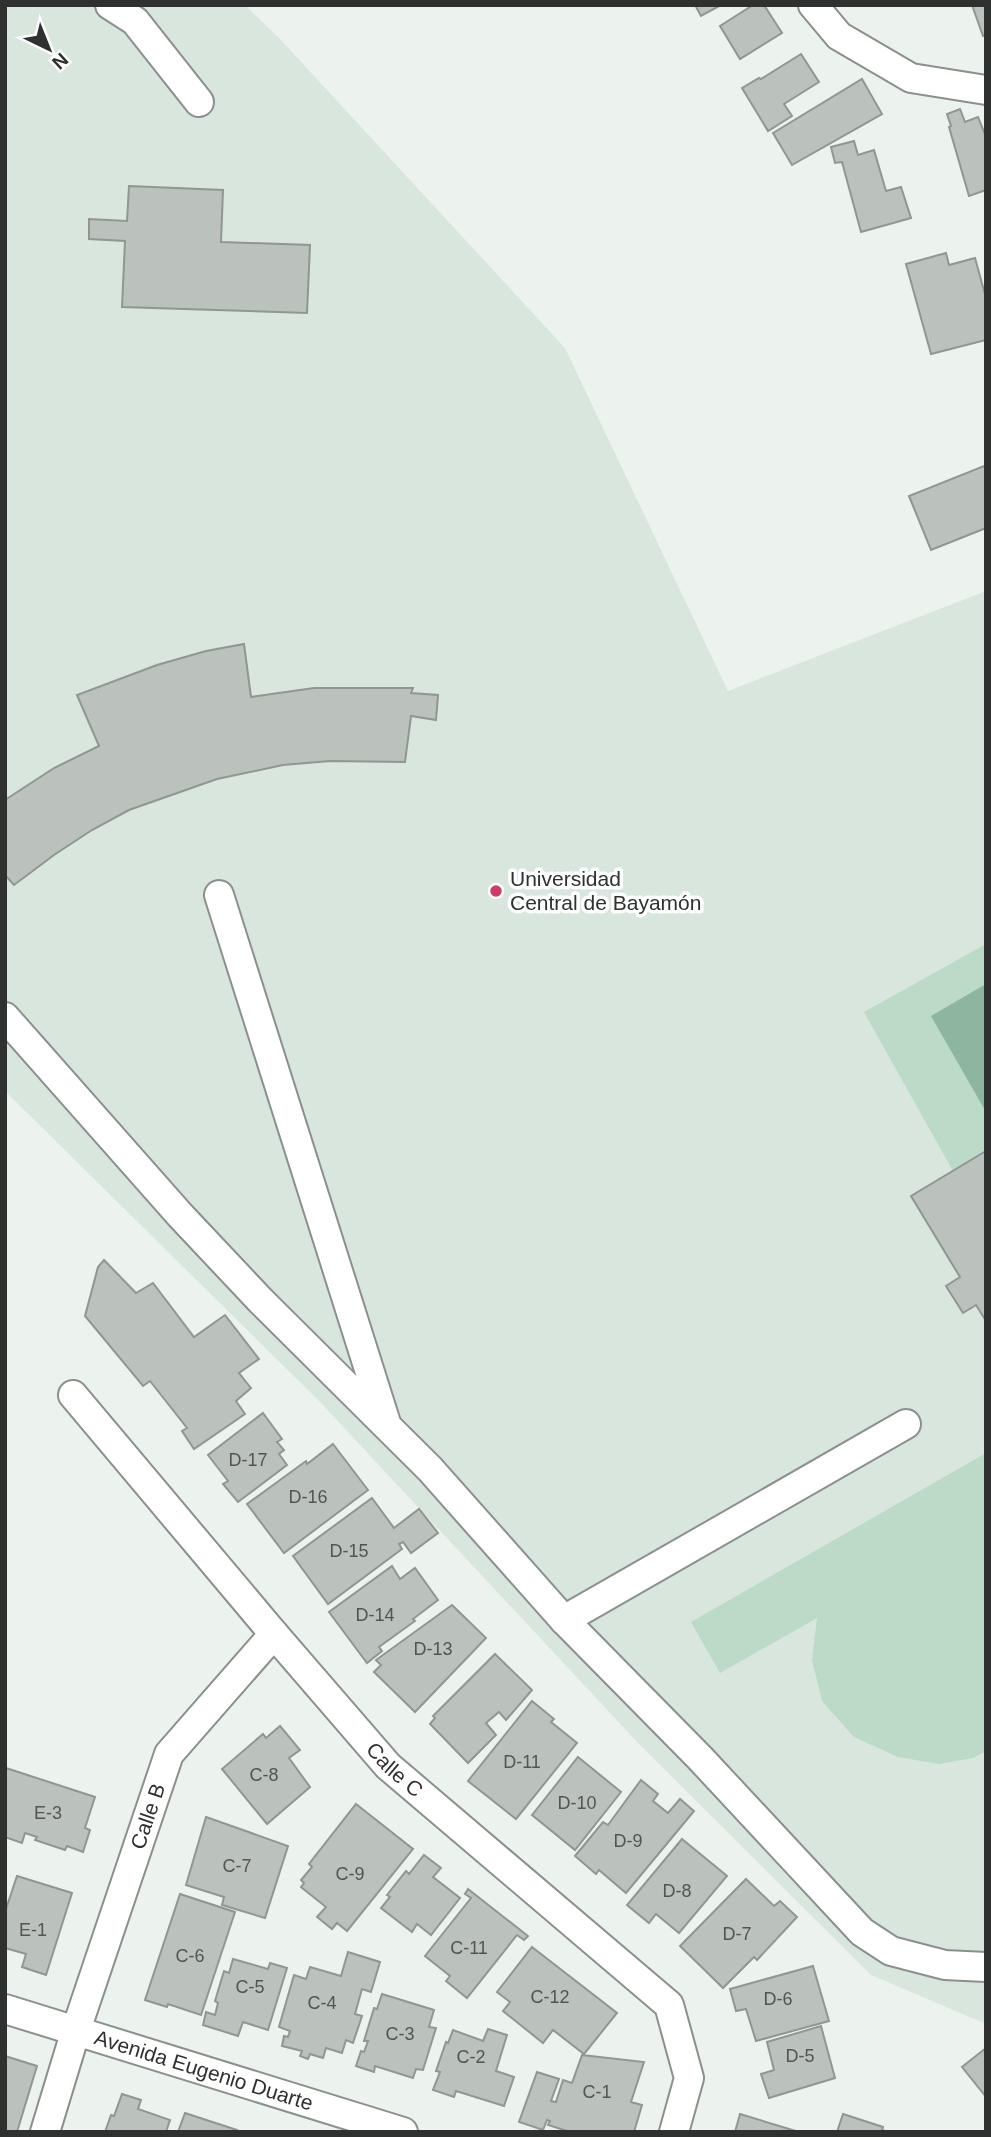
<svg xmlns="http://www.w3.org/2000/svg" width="991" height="2137" font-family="Helvetica,sans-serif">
<rect width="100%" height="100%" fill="#ecf3ee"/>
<!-- built -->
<path fill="#d9e6dd" d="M5,5H245L280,39L565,348L728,691L986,591V2024L871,1975L639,1744L320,1402L5,1091Z"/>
<!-- green -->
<g fill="#bbdac7">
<path d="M986,944V1151L953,1171L864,1012Z"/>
<path d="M986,1453V1751L973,1758L939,1764L898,1757L854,1737L822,1701L812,1660L817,1618L720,1673L691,1622Z"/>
</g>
<!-- water -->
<path fill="#8eb59d" d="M986,984V1112L931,1016Z"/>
<!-- building -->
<g fill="#bbc1bd" stroke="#909692" stroke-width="2">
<path d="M695,5H721L701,16Z"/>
<path d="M753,5H764L782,33L740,59L720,26Z"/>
<path d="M972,5H986V35L983,36Z"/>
<path d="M801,54L819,82L784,104L792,116L768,131L742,88L759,78L761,79Z"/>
<path d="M862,79L882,114L792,165L773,133Z"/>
<path d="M960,109L965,122L978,117L986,137V190L969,196L949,127L951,126L947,114Z"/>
<path d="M854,141L858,155L874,150L886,191L901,187L911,218L861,232L842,162L835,163L831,147Z"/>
<path d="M129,186L223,190L221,242L310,245L307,313L122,307L125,241L89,239V219L127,221Z"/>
<path d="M946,253L949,265L975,258L986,298V340L931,354L906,264Z"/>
<path d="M984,466L986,471V528L931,550L909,496Z"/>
<path d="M244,644L251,697L314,688H413L411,693L438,695L436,720L411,716L405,762L330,761L283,765L217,779L129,810L92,830L54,855L14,885L5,875V800L54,768L99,746L77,695L157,665L206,651Z"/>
<path d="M986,1151V1321L976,1305L963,1313L946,1286L960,1277L911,1196Z"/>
<path d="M104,1260L136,1293L153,1283L194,1337L225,1315L259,1359L239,1373L251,1388L236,1401L245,1414L194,1449L182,1431L187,1428L150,1381L143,1386L85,1316L98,1267Z"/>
<path d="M263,1413L282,1439L277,1442L284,1450L279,1454L287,1465L238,1502L223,1484L228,1481L208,1455Z"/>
<path d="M333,1444L368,1490L284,1553L247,1504L306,1461L307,1464Z"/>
<path d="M372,1498L394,1528L419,1509L438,1533L411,1553L403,1542L399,1544L402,1549L328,1604L293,1556Z"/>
<path d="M392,1566L400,1579L415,1568L438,1600L413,1619L415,1621L379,1647L382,1651L367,1663L329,1612Z"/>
<path d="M452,1605L486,1638L415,1712L374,1672L381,1665L376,1660Z"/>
<path d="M495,1654L532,1690L506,1720L499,1712L486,1723L496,1735L468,1763L430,1724L435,1718L433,1716Z"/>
<path d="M532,1701L554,1719L551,1722L577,1743L516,1819L468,1781Z"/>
<path d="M280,1726L300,1750L289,1758L310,1787L267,1824L222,1769L263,1734L266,1738Z"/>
<path d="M578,1757L621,1792L575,1850L532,1815Z"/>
<path d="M6,1768L95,1797L85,1828L90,1830L83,1852L67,1846L65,1850L35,1840L37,1837L25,1833L22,1843L5,1837Z"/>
<path d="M641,1780L658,1794L653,1801L668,1813L680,1799L694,1811L626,1893L599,1870L596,1874L575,1856L603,1822L608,1825Z"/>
<path d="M356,1804L413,1849L347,1931L337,1923L332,1929L317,1917L326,1907L301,1887L304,1883L301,1880L312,1867L309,1864Z"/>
<path d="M206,1817L288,1846L265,1918L222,1905L224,1897L186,1885Z"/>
<path d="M682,1839L727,1876L679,1933L656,1914L649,1923L627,1905Z"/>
<path d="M424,1855L441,1868L433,1877L460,1898L431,1935L417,1924L412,1932L381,1908L390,1897L387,1895L406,1871L409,1874Z"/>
<path d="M17,1876L72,1893L46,1975L22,1967L26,1954L5,1948V1912Z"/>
<path d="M746,1879L774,1906L780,1901L797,1917L757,1960L754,1957L723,1988L680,1946Z"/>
<path d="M468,1889L528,1936L524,1940L517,1935L467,1998L446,1981L450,1976L425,1956L471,1898L465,1894Z"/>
<path d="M180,1894L235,1912L201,2015L168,2004L167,2007L145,2000Z"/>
<path d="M532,1947L617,2013L584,2054L553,2030L543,2043L503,2011L510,2002L497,1992Z"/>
<path d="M348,1952L380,1962L371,1992L362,1989L355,2014L362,2016L353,2043L346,2040L342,2053L326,2048L323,2058L310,2054L308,2059L300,2056L302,2051L282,2046L284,2036L288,2037L290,2031L279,2027L294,1975L306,1979L310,1967L341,1976Z"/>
<path d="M233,1959L268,1969L270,1963L287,1968L268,2030L243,2022L238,2036L203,2025L206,2012L215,2015L218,2003L215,2001L224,1971L229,1973Z"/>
<path d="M813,1966L829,2021L756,2041L746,2009L736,2011L730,1989Z"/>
<path d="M382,1994L434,2010L429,2027L436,2028L423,2070L416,2069L413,2078L375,2066L374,2072L356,2066L361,2051L364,2052L368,2041H364L374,2008L377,2009Z"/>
<path d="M821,2026L835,2078L769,2098L761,2074L774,2070L767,2042Z"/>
<path d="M488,2029L507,2035L496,2071L514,2077L504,2106L456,2091L454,2097L433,2090L440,2072L436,2071L446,2042L448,2043L453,2030L483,2041Z"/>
<path d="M986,2048V2097L962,2067Z"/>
<path d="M582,2055L644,2062L631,2102L642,2105L634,2132H570L548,2125L550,2121L547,2120L543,2130L519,2122L537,2072L559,2079L551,2101L556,2102L563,2080L572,2083Z"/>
<path d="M5,2056L37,2066L17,2132H5Z"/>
<path d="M122,2094L141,2100L138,2109L170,2120L166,2132H105L111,2115L114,2116Z"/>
<path d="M185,2113L237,2130V2132H178Z"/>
<path d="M740,2114L799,2132H735Z"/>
<path d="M843,2114L883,2127L882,2130L889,2132H837Z"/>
</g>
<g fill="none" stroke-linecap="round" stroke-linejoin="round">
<defs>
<g id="minor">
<path d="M110,5L135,21L199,102"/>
<path d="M813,5L839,36L911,78L986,90"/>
<path d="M219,895L386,1423"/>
<path d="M5,1017L180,1215L261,1301L430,1469L564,1620L700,1758L862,1932L891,1951L945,1965L986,1967"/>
<path id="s1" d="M73,1395L274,1634L388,1766L669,2005L689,2078L674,2132"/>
<path d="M564,1620L906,1424"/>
<path id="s2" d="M5,2009L403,2132"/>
<path id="s3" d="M45,2132L76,2030L169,1754L274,1634"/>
</g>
</defs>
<!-- minor casing -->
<use href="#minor" stroke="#8a908c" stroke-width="32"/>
<!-- minor -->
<use href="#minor" stroke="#fff" stroke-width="28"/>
</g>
<!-- markers -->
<circle fill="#cd3e67" stroke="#fcfffd" stroke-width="2.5" cx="496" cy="891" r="7"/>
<g text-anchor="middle" stroke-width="7" stroke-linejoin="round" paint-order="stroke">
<!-- number labels -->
<g font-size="18" fill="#525553">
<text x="248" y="1466">D-17</text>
<text x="308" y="1503">D-16</text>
<text x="349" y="1557">D-15</text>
<text x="375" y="1621">D-14</text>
<text x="433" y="1655">D-13</text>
<text x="522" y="1768">D-11</text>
<text x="264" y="1781">C-8</text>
<text x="577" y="1809">D-10</text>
<text x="48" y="1819">E-3</text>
<text x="628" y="1847">D-9</text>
<text x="237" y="1872">C-7</text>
<text x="350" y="1880">C-9</text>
<text x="677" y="1897">D-8</text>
<text x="33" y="1936">E-1</text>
<text x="737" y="1940">D-7</text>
<text x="469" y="1954">C-11</text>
<text x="190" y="1962">C-6</text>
<text x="250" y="1993">C-5</text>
<text x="550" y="2003">C-12</text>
<text x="778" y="2005">D-6</text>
<text x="322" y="2009">C-4</text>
<text x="400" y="2040">C-3</text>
<text x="800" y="2062">D-5</text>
<text x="471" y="2063">C-2</text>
<text x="597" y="2098">C-1</text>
</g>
<!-- poi labels -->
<g font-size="21" fill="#2f3130" stroke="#fcfffd" text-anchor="start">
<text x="510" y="886">Universidad<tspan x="510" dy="24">Central de Bayamón</tspan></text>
</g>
<!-- street labels -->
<g font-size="21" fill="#2f3130" stroke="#fcfffd">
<text dy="7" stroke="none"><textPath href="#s1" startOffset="494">Calle C</textPath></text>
<text dy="7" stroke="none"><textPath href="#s3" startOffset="332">Calle B</textPath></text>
<text dy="7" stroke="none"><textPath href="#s2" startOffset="208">Avenida Eugenio Duarte</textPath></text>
</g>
</g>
<!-- border -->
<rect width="991" height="2137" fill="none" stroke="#2f3130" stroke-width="14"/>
<!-- north arrow -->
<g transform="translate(49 49) rotate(137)" stroke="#fcfffd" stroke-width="5" paint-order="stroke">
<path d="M0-5L12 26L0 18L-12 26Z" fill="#2f3130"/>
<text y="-10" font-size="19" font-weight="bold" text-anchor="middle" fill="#2f3130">N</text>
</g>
</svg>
